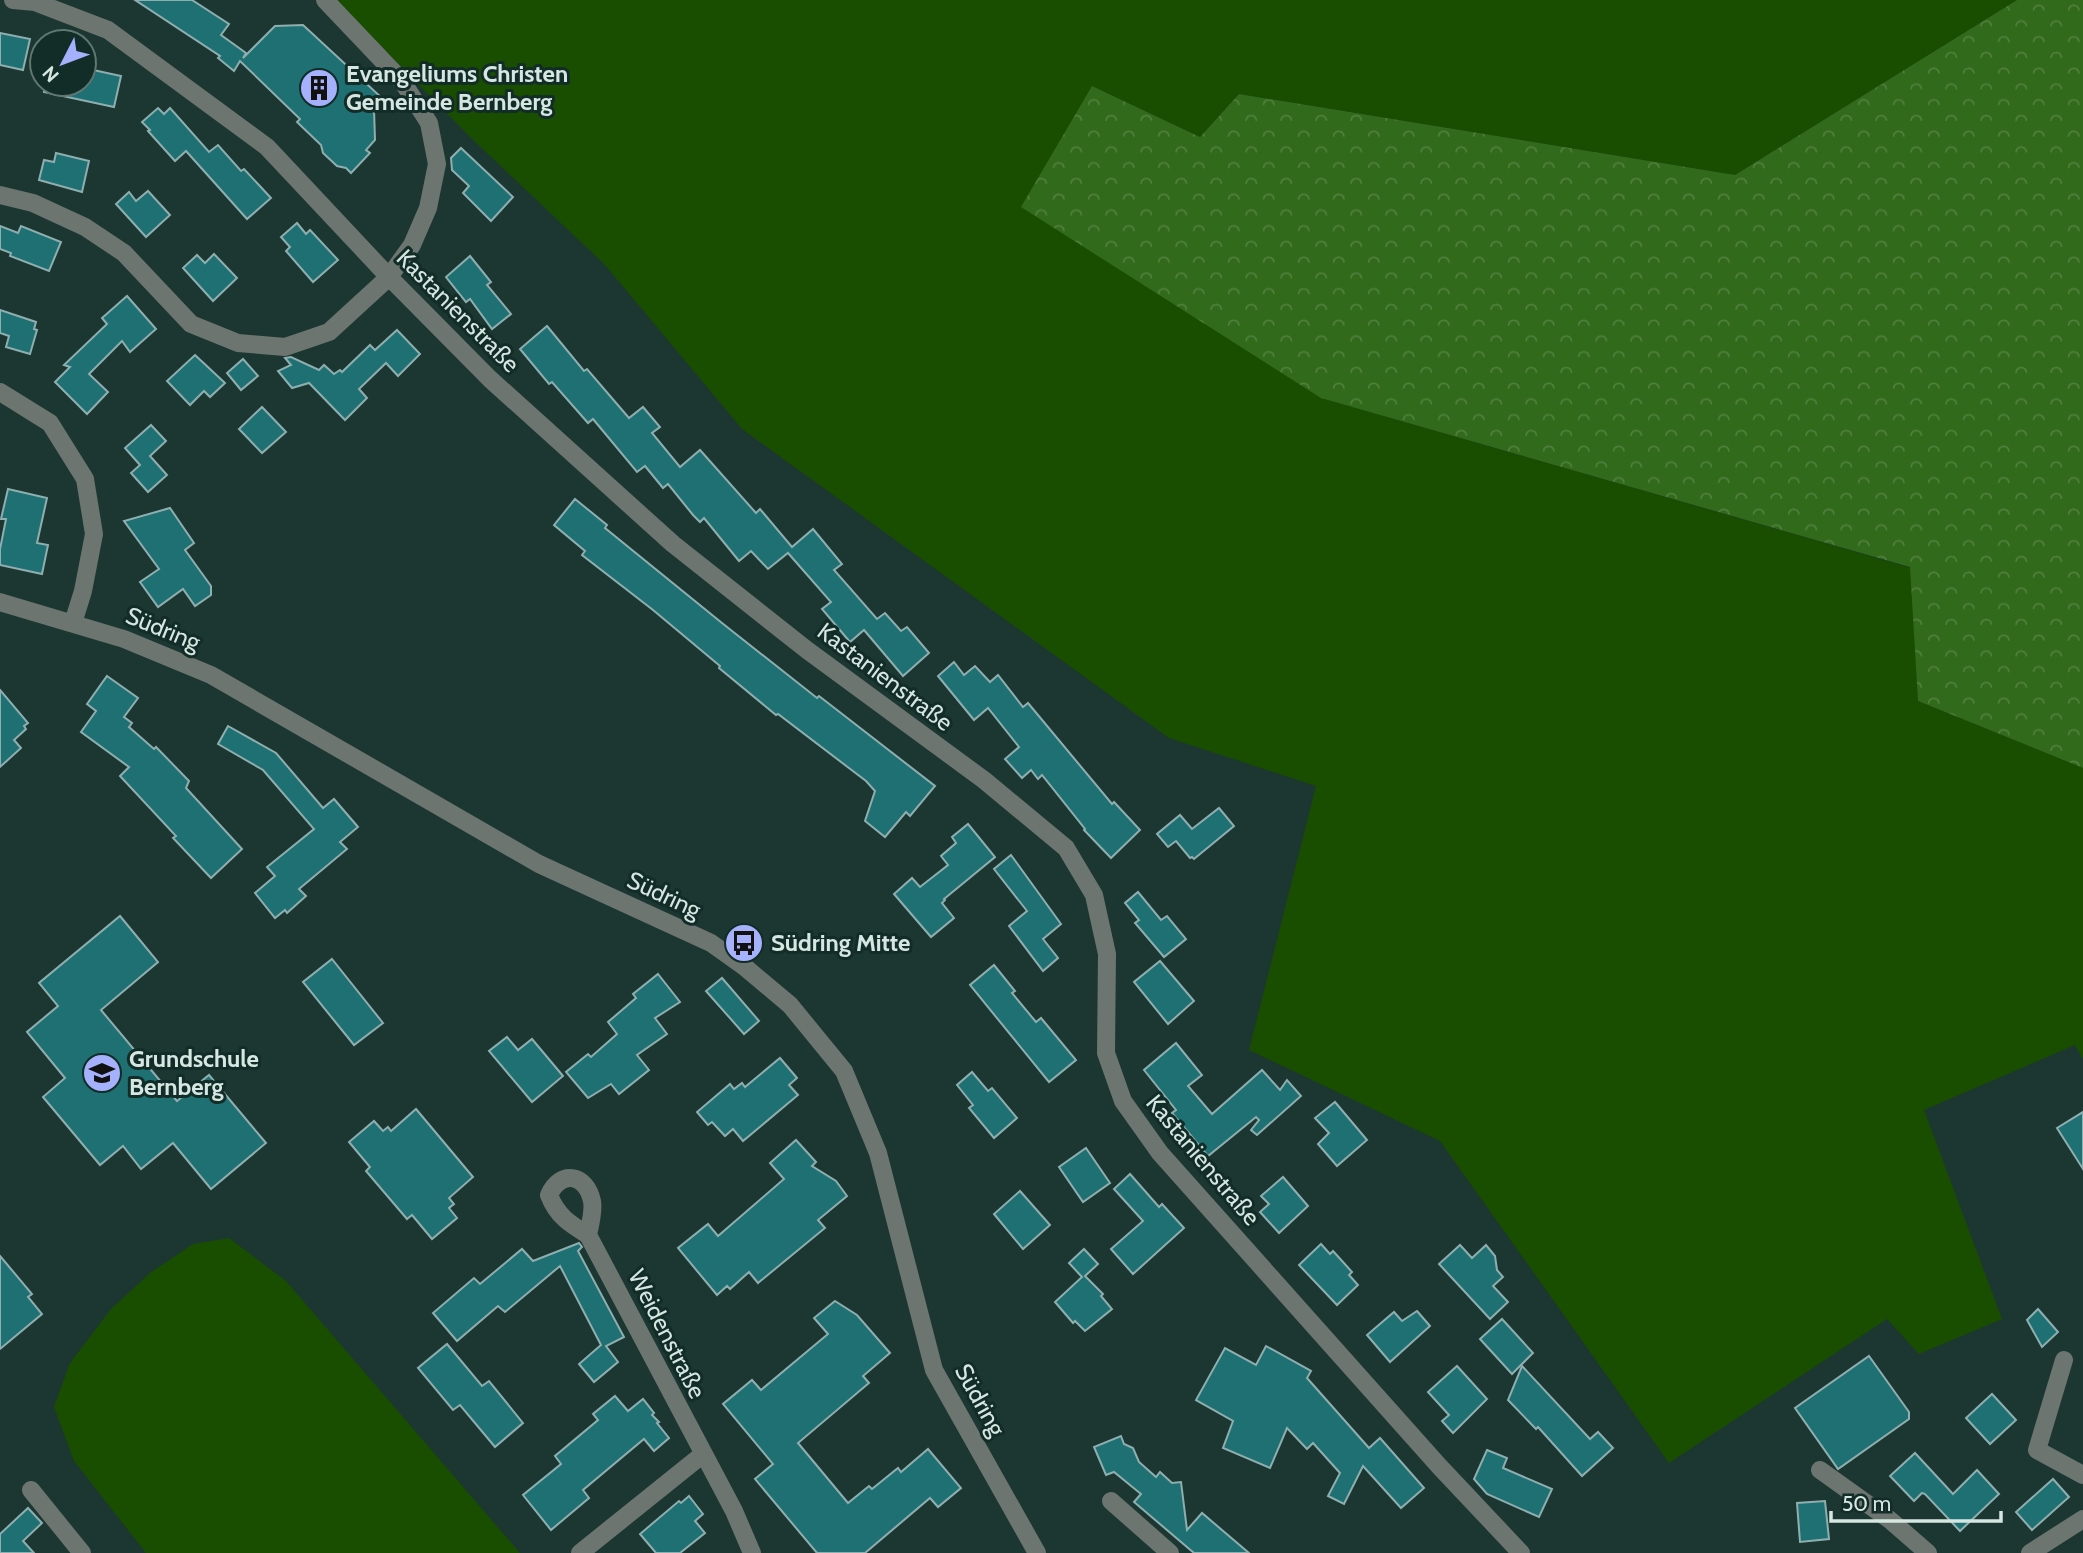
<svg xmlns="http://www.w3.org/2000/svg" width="2083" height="1553" font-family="Cabin,sans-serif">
<defs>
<pattern id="forest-crowns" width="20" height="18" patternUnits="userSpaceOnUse" patternTransform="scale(1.75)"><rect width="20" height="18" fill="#326a1b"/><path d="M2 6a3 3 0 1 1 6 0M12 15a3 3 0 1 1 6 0" fill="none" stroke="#4f7f3c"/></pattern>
</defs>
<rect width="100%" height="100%" fill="#1c3731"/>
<!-- grass -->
<g fill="#194d00">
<path d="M336,0H2017L1735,175L1239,94L1200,137L1092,86L1322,398L1911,568L1918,701L2083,768V1059L2075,1045L1924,1110L2002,1319L1919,1354L1887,1319L1669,1463L1440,1141L1249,1050L1316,786L1169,738L742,429L605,265L469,136Z"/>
<path d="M229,1238L286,1281L520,1553H146L74,1461L54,1407L70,1363L111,1309L150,1273L193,1244Z"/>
</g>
<!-- forest -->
<path fill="url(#forest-crowns)" d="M2017,0H2083V768L1918,701L1910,567L1321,398L1021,207L1092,86L1200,137L1239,94L1735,175Z"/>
<!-- building -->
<g fill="#1f7072" stroke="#8faeaf" stroke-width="2">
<path d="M135,0H192L229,24L221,35L246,53L243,58L275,26L303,25L383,99L374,109L375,140L366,150L370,153L351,173L346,168L337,166L323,153L321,145L297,122L300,119L240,61L234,71L218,58L220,56Z"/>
<path d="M0,33L30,39L23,70L0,65Z"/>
<path d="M84,68L121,76L114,107L44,92L45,84H84Z"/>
<path d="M158,108L164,114L170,108L209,152L218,145L241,171L244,169L271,198L247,219L186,151L175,161L148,131L150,130L142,122Z"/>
<path d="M461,148L513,197L491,221L463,193L469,186L452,170L451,158Z"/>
<path d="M56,153L89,161L82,192L39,180L44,160L54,162Z"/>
<path d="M148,191L170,215L146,237L116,204L129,192L136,201Z"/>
<path d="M297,223L306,234L310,230L338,260L313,282L286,251L290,247L281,237Z"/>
<path d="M0,226L18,233L21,226L61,242L49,271L10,256L11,253L0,249Z"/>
<path d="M214,254L237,278L213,301L183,268L197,255L205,263Z"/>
<path d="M470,256L491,282L487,285L511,314L492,329L470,299L466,302L446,277Z"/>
<path d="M127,296L156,329L130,352L122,341L89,374L108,392L87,414L55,382L70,367L64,365L107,324L102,318Z"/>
<path d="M0,310L36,322L34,329L37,330L30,354L6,347L9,336L0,333Z"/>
<path d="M547,326L584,371L587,369L629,418L643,407L660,427L652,433L680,467L700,450L756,513L760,509L792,547L813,529L842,564L834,570L877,619L885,613L901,631L907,627L929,653L903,676L864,630L850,642L822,609L831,602L788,553L768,569L751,551L739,561L704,518L700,522L693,515L668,484L663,488L645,466L637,472L593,419L588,423L552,382L549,384L520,349Z"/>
<path d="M397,330L420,354L398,376L386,363L359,389L367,398L345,420L309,383L292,388L278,371L291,365L285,358L291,357L319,370L324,365L334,374L340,370L342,372L370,345L375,350Z"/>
<path d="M195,355L225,383L210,397L204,391L190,405L167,381Z"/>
<path d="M243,359L258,376L241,390L227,373Z"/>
<path d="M262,407L286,432L262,453L239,429Z"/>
<path d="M151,425L166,441L150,456L167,475L148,492L131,473L140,465L125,448Z"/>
<path d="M8,489L47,498L37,543L48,545L42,574L0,565V549L6,519H1Z"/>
<path d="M575,499L607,525L605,528L722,623L817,698L819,696L935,786L910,816L906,812L885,837L865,821L875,791L866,781L778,714L776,715L719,668L720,666L653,610L582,555L585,551L554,525Z"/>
<path d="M170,508L194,543L185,550L211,586V595L195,606L183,589L158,607L140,582L159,569L124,521Z"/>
<path d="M954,662L964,675L975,666L990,682L998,675L1023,707L1028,703L1112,804L1114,802L1140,830L1111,858L1084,830L1085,829L1042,775L1038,779L1031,770L1022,778L1005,759L1019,747L988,708L974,720L938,676Z"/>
<path d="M107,676L138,698L124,717L132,723L129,727L154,749L156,747L189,781L186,788L242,849L211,878L173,838L176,836L120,776L129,767L81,732L96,711L87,704Z"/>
<path d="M0,690L28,723L24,726L26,729L14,740L21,748L0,767Z"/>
<path d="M228,726L276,753L323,808L334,799L358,827L340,842L347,849L299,889L306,896L287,913L285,910L275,918L255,893L275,876L267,867L314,829L263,770L218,744Z"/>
<path d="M1219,808L1234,826L1194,859L1192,857L1190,858L1176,841L1168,847L1157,834L1180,815L1192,829Z"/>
<path d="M968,824L995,857L944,899L945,900L942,903L954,918L931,937L894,894L912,878L920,887L948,865L941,856L956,843L952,837Z"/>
<path d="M1011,855L1061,924L1043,939L1058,958L1043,971L1009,926L1027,911L994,869Z"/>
<path d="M1138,892L1161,920L1167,916L1186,939L1164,957L1135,923L1139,920L1125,903Z"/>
<path d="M120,916L158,962L101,1010L177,1101L209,1075L266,1143L211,1189L173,1143L141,1169L123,1146L100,1165L43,1097L65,1078L27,1032L58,1006L39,983Z"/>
<path d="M332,959L383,1023L354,1045L303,982Z"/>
<path d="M1160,961L1194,1001L1168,1024L1134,982Z"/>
<path d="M994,965L1015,991L1012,993L1036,1022L1041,1018L1076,1060L1049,1082L970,985Z"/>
<path d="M658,974L680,1002L655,1018L667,1034L637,1055L649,1070L619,1094L611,1084L588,1098L566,1072L588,1054L591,1057L617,1034L608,1022L636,998L633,994Z"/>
<path d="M722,978L759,1021L744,1034L706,991Z"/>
<path d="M507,1037L518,1050L532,1039L563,1076L532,1102L489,1051Z"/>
<path d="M1176,1043L1202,1075L1188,1086L1212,1114L1262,1070L1280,1090L1287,1080L1301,1096L1257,1135L1251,1130L1259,1120L1256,1117L1208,1156L1172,1113L1176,1110L1144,1070Z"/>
<path d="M780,1058L797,1078L789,1085L798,1095L743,1141L733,1129L725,1136L712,1122L708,1125L697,1112L730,1084L734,1089L742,1083L745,1087Z"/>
<path d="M972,1072L988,1091L992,1088L1017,1118L994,1138L969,1108L973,1105L957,1085Z"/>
<path d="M1335,1102L1367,1140L1337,1166L1318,1144L1329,1133L1315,1118Z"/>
<path d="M416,1109L473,1177L449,1198L454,1204L449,1208L457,1218L432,1239L412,1215L407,1219L366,1171L370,1167L349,1142L374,1121L383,1131L388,1127L391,1131Z"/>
<path d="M2083,1112V1169L2057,1128Z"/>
<path d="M796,1140L816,1162L812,1166L836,1181L847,1196L818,1220L825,1228L758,1283L749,1272L730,1289L727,1286L717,1295L678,1248L708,1224L718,1236L784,1179L770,1163Z"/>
<path d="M1086,1148L1110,1183L1083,1202L1059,1167Z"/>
<path d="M1130,1174L1159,1207L1162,1204L1184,1228L1133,1274L1111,1249L1143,1221L1114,1189Z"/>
<path d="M1283,1177L1308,1206L1279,1233L1260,1212L1269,1204L1261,1196Z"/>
<path d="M1020,1191L1050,1225L1023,1249L994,1214Z"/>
<path d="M579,1243L582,1247L578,1251L624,1337L606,1346L618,1362L594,1382L579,1364L601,1345L560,1266L505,1312L498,1306L457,1341L433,1313L474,1278L480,1284L522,1249L533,1261Z"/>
<path d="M1321,1244L1330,1254L1333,1251L1343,1262L1352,1272L1349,1275L1358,1285L1337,1305L1299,1265Z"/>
<path d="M1460,1245L1472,1258L1486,1245L1495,1256L1497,1270L1503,1277L1493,1286L1508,1302L1490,1319L1439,1264Z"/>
<path d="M1084,1249L1098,1264L1085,1276L1103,1294L1101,1296L1112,1309L1085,1331L1075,1321L1073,1323L1055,1302L1082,1277L1069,1263Z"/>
<path d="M0,1256L32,1294L28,1297L42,1314L0,1349Z"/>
<path d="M835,1301L857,1315L890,1353L863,1376L869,1383L798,1443L848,1503L869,1486L872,1489L898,1468L901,1472L928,1449L961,1488L938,1507L930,1498L865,1553H817L755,1479L773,1464L723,1404L752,1380L761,1390L828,1334L814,1318Z"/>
<path d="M2038,1309L2058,1332L2042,1347L2027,1320Z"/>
<path d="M1417,1311L1430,1326L1390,1362L1367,1335L1394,1312L1402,1321Z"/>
<path d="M1502,1319L1533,1353L1512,1374L1480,1339Z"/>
<path d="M447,1344L482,1386L489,1381L523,1423L495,1447L460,1405L453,1410L418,1368Z"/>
<path d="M1266,1346L1311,1371L1307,1378L1369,1448L1380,1438L1424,1488L1401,1508L1363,1466L1344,1504L1328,1496L1340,1473L1313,1443L1307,1449L1287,1428L1270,1468L1223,1448L1233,1421L1196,1400L1225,1348L1256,1365Z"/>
<path d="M1869,1356L1909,1412V1419L1838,1469L1795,1408Z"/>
<path d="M1457,1366L1487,1399L1453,1433L1442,1421L1449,1415L1428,1392Z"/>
<path d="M1522,1366L1590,1439L1598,1432L1613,1448L1582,1476L1538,1427L1536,1429L1508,1400Z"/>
<path d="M1992,1394L2016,1420L1990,1444L1966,1418Z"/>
<path d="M615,1396L628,1411L643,1399L654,1413L652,1415L659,1422L657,1423L669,1438L654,1451L644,1439L583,1490L589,1498L551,1530L523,1495L561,1464L555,1456L598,1420L593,1414Z"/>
<path d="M1121,1436L1124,1444L1133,1448L1139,1462L1156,1477L1160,1472L1172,1483L1181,1482L1187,1530L1202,1513L1249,1553H1194L1134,1502L1141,1494L1114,1472L1106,1475L1094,1447Z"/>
<path d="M1487,1450L1507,1458L1503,1468L1552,1489L1539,1517L1487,1494L1474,1479Z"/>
<path d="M1915,1453L1953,1494L1977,1470L1999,1494L1960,1531L1925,1494L1922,1493L1914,1501L1890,1476Z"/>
<path d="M2053,1479L2069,1497L2032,1530L2016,1512Z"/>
<path d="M689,1496L703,1514L695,1521L705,1533L680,1553H656L640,1534L679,1501L681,1503Z"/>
<path d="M1825,1501L1829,1539L1800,1542L1797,1503Z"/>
<path d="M28,1508L42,1523L23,1541L34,1553H0V1534Z"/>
</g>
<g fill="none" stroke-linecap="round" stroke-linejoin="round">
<!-- minor -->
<g stroke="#6c756f" stroke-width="18">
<path d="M13,0L35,2L108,30L267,147L389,277L490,379L673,544L807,650L984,780L1066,848L1094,895L1107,954L1106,1053L1123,1101L1160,1153L1439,1466L1521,1553"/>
<path d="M0,195L33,203L85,227L124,253L191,324L238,343L285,347L329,332L389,277L412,245L428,208L437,164L429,123L402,81L325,0"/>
<path d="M0,392L50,423L85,479L94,534L83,591L73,623"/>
<path d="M0,602L124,639L211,675L539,864L711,943L746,968L790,1005L844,1071L878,1153L934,1370L1037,1553"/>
<path d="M588,1235C590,1225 594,1211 592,1201C586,1173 560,1170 549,1195C557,1216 570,1224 588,1235L734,1511L752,1553"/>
<path d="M2064,1360L2037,1450L2083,1475"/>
<path d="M1820,1470L1890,1520L1928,1553"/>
<path d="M31,1490L82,1553"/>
<path d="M1111,1501L1170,1553"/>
<path d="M580,1553L702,1455"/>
<path d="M2030,1553L2083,1519"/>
</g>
</g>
<!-- icons -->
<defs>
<symbol id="building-disc" viewBox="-11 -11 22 22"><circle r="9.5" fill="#a5b1fc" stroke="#122c27"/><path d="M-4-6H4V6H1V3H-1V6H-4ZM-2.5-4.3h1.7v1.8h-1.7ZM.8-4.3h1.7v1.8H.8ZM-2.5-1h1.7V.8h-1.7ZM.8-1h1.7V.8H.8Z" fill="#111"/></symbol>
<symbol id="bus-disc" viewBox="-11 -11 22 22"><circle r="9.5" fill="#a5b1fc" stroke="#122c27"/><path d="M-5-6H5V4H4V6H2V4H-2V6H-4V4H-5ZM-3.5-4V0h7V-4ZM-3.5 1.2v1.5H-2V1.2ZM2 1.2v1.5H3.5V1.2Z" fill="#111"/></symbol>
<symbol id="school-disc" viewBox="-11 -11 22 22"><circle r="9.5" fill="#a5b1fc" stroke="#122c27"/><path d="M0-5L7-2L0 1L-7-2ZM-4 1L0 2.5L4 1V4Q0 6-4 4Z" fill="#111"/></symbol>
</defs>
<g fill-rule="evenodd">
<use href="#building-disc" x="297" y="66" width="44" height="44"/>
<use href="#bus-disc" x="722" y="921" width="44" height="44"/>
<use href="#school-disc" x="80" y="1051" width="44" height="44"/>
</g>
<g text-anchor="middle" stroke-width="6" stroke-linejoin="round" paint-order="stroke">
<!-- poi labels -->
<g font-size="24" font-weight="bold" fill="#d6e6e1" stroke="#122c27" text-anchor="start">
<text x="346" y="82">Evangeliums Christen<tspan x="346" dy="28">Gemeinde Bernberg</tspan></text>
<text x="771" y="951">Südring Mitte</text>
<text x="129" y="1067">Grundschule<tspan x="129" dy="28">Bernberg</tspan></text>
</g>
<!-- street labels -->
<g font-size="24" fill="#d6e6e1" stroke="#122c27">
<text transform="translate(458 311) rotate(45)" y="8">Kastanienstraße</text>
<text transform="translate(163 629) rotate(22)" y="8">Südring</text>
<text transform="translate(885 677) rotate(37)" y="8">Kastanienstraße</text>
<text transform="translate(664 895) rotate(25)" y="8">Südring</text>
<text transform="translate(1203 1160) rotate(50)" y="8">Kastanienstraße</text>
<text transform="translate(667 1334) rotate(63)" y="8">Weidenstraße</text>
<text transform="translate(980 1400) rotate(61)" y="8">Südring</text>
</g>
</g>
<!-- north arrow -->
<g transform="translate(63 63) rotate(228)"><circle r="33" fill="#122c27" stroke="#607671" stroke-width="2"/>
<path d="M0-5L12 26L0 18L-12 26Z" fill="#a5b1fc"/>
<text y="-10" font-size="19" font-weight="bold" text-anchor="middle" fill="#d6e6e1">N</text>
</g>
<!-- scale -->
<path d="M1831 1511v10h170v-10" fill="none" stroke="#d6e6e1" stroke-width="3.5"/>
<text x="1842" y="1511" font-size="21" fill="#d6e6e1" stroke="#122c27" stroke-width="5" paint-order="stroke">50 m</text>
</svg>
